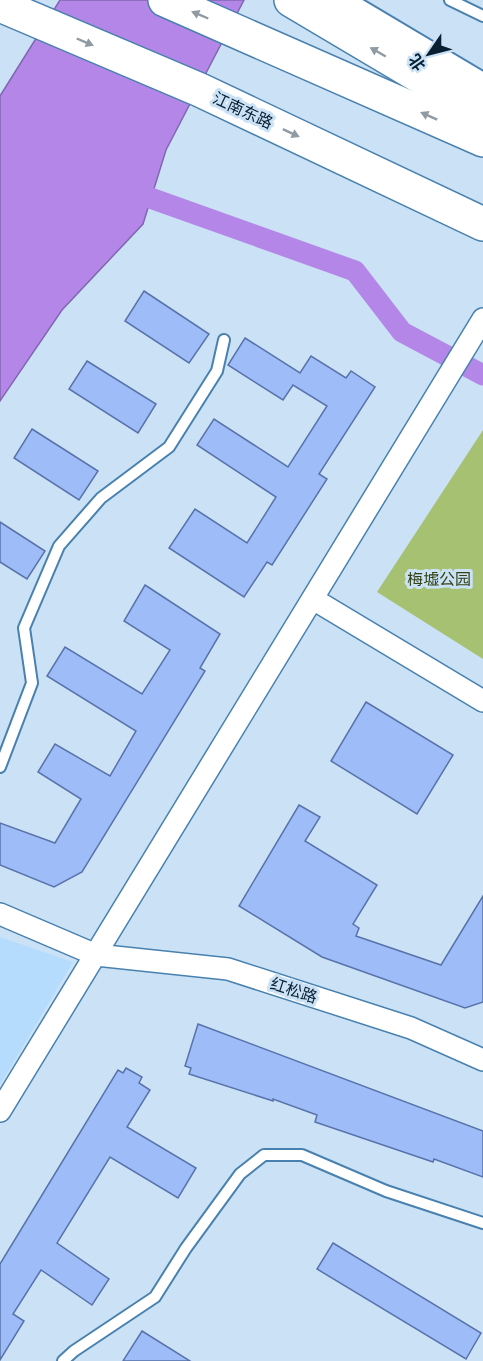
<svg xmlns="http://www.w3.org/2000/svg" width="483" height="1361" font-family="Inter,'Noto Sans SC',sans-serif">
<rect width="100%" height="100%" fill="#cbe2f6"/>
<!-- built -->
<path fill="#b5dcfd" d="M0,937L73,962L0,1085Z"/>
<!-- green -->
<path fill="#a7c173" d="M483,430V659L377,592Z"/>
<!-- water -->
<path fill="#b486e8" stroke="#8067b1" stroke-width="1.5" d="M60,0H244L166,150L143,224L62,310L0,401V96Z"/>
<g fill="none" stroke-linecap="round" stroke-linejoin="round">
<!-- canal -->
<path stroke="#b486e8" stroke-width="21" d="M125,189L355,271L402,332L483,375"/>
</g>
<!-- building -->
<g fill="#9ebcf8" stroke="#5873aa" stroke-width="1.5">
<path d="M144,291L209,334L189,363L125,321Z"/>
<path d="M245,338L300,373L311,356L346,378L351,371L375,387L319,474L327,479L272,565L267,562L244,597L169,548L195,509L247,543L276,497L197,445L214,419L288,467L327,406L293,385L283,400L228,365Z"/>
<path d="M87,361L156,404L138,433L69,389Z"/>
<path d="M32,429L98,471L79,500L14,458Z"/>
<path d="M0,522L45,551L27,579L0,562Z"/>
<path d="M145,585L220,634L200,668L205,671L82,872L54,887L0,865V823L55,843L81,799L38,772L55,744L110,776L136,731L47,676L65,647L142,694L170,650L124,621Z"/>
<path d="M366,702L453,755L417,814L331,761Z"/>
<path d="M299,805L320,817L305,841L377,885L353,924L359,928L356,936L441,965L483,896V1002L465,1008L322,957L239,906Z"/>
<path d="M198,1024L483,1131V1177L434,1159L433,1162L315,1122L317,1115L273,1099V1101L189,1074L191,1068L185,1066Z"/>
<path d="M126,1068L142,1077L139,1083L150,1090L127,1127L196,1168L178,1198L110,1157L57,1243L109,1279L92,1305L41,1270L13,1314L24,1321L0,1360V1264L118,1070L123,1073Z"/>
<path d="M333,1243L481,1333L466,1359L317,1269Z"/>
<path d="M142,1331L190,1361H123Z"/>
</g>
<g fill="none" stroke-linecap="round" stroke-linejoin="round">
<defs>
<g id="service">
<path d="M450,0L483,16"/>
<path d="M0,767L32,683L24,628L59,546L101,498L169,447L217,371L224,340"/>
<path d="M63,1361L74,1351L155,1297L186,1248L240,1174L264,1155H302L386,1191L483,1223"/>
</g>
<g id="minor">
<path d="M313,599L483,701"/>
<path d="M0,914L96,955L228,969L411,1028L483,1060"/>
<path d="M0,1111L483,319"/>
</g>
<path id="secondary" d="M335,0L483,88"/>
<g id="primary">
<path d="M165,0L483,140"/>
<path d="M0,5L200,90L483,224"/>
</g>
<path id="trunk" d="M291,0L483,114"/>
</defs>
<!-- service casing -->
<use href="#service" stroke="#4881af" stroke-width="14"/>
<!-- minor casing -->
<use href="#minor" stroke="#4881af" stroke-width="24"/>
<!-- secondary casing -->
<use href="#secondary" stroke="#4881af" stroke-width="32"/>
<!-- primary casing -->
<use href="#primary" stroke="#4881af" stroke-width="36"/>
<!-- trunk casing -->
<use href="#trunk" stroke="#4881af" stroke-width="36"/>
<!-- service -->
<use href="#service" stroke="#fff" stroke-width="10"/>
<!-- minor -->
<use href="#minor" stroke="#fff" stroke-width="21"/>
<!-- secondary -->
<use href="#secondary" stroke="#fff" stroke-width="28"/>
<!-- primary -->
<use href="#primary" stroke="#fff" stroke-width="33"/>
<!-- trunk -->
<use href="#trunk" stroke="#fff" stroke-width="33"/>
</g>
<!-- one-way arrows -->
<defs><path id="oneway-solid" d="M-6-.8H1V-3.2L6.5 0L1 3.2V.8H-6Z" transform="scale(1.5)"/></defs>
<g fill="#8f9aa2">
<use href="#oneway-solid" transform="translate(200 15) rotate(-157)"/>
<use href="#oneway-solid" transform="translate(85 42) rotate(23)"/>
<use href="#oneway-solid" transform="translate(378 52) rotate(-150)"/>
<use href="#oneway-solid" transform="translate(429 116) rotate(-156)"/>
<use href="#oneway-solid" transform="translate(291 133) rotate(25)"/>
</g>
<g text-anchor="middle" stroke-width="6" stroke-linejoin="round" paint-order="stroke">
<!-- street labels -->
<g font-size="16" fill="#071f31" stroke="#cbe2f6">
<text transform="translate(243 110) rotate(25)" y="6">江南东路</text>
<text transform="translate(294 990) rotate(18)" y="6">红松路</text>
</g>
<!-- park labels -->
<g font-size="16" fill="#334113" stroke="#cbe2f6">
<text x="439" y="585">梅墟公园</text>
</g>
</g>
<!-- north arrow -->
<g transform="translate(429 54) rotate(235)" stroke="#cbe2f6" stroke-width="4.5" paint-order="stroke">
<path d="M0-4.5L10 22L0 15L-10 22Z" fill="#071f31"/>
<text y="-9" font-size="16" font-weight="bold" text-anchor="middle" fill="#071f31">北</text>
</g>
</svg>
